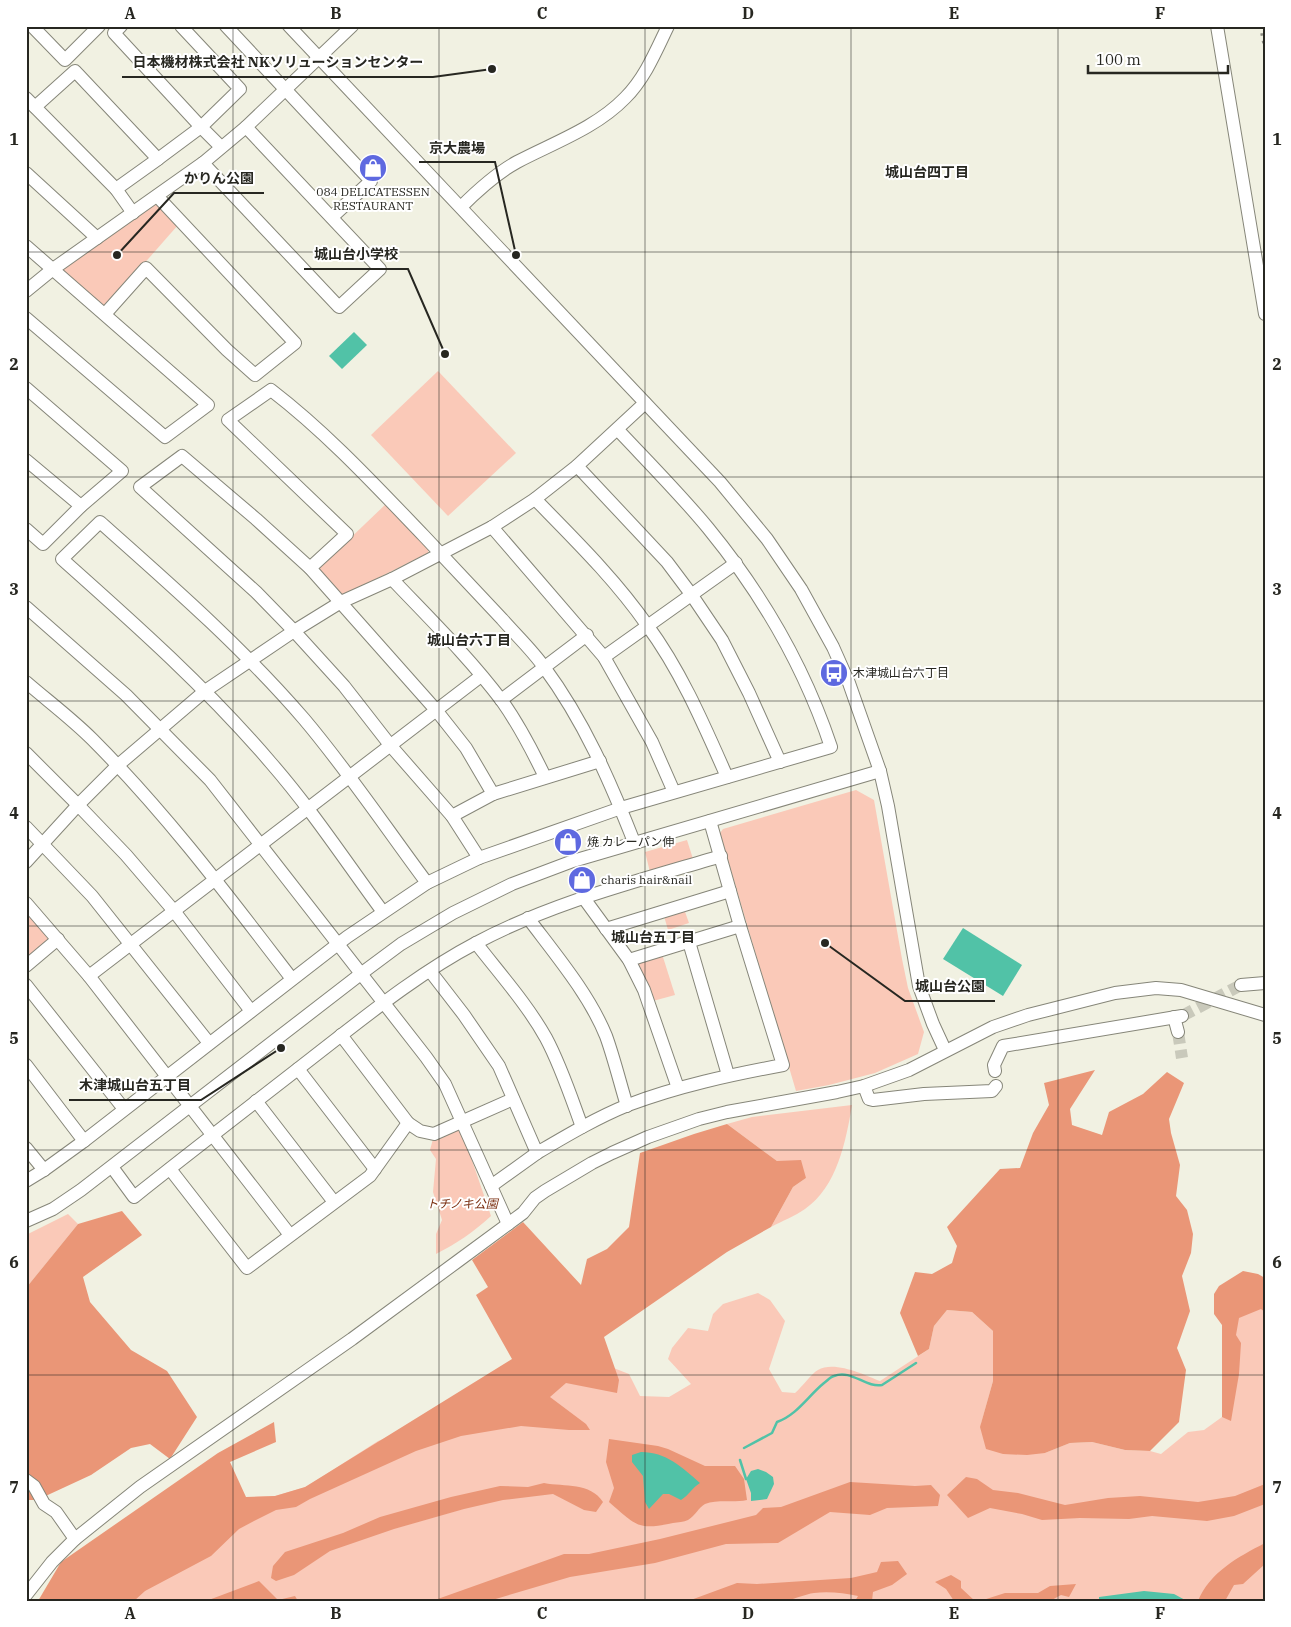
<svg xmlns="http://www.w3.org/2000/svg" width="1291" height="1627" font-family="'IBM Plex Serif','Noto Sans JP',serif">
<rect width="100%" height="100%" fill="#f1f1e2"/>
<!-- green -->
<g fill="#fac9b8">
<path d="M155,205L160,206L178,225L106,307H102L64,274V268L99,242Z"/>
<path d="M438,371L516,453L448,516L371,435Z"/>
<path d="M387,503L429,548L428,553L346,594H340L320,573L319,568Z"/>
<path d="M856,790L874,800L902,959L908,988L924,1032L918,1054L875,1073L829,1085L796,1091L720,833L723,829Z"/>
<path d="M687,840L693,859L650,872L645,852Z"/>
<path d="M26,909L50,936V942L26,962Z"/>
<path d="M684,909L689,923L668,930L664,916Z"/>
<path d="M662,954L675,995L653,1001L637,966L639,961Z"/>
<path d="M852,1105C846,1141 837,1187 805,1209C795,1216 782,1221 771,1227L793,1187L806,1178L777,1161L727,1124L752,1117Z"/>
<path d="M457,1129L462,1131L491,1216C475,1231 456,1244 436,1254V1234L442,1220L433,1192L436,1159L430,1150L433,1139Z"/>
<path d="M68,1214L78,1224L26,1288V1235Z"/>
<path d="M1265,1291V1601H116L246,1497L275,1496L306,1487L378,1441L588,1358L629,1374L640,1396L669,1397L691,1384L668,1359L672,1348L688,1328L708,1331L713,1314L723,1304L758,1293L770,1300L785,1321L769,1369L782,1392L795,1393C802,1387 812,1373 818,1370C834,1360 865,1375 880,1381L929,1349L934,1326L947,1310L972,1312L993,1331V1381L981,1424L1045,1453L1070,1443L1092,1442L1125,1450L1150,1451L1161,1454L1188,1432L1204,1430L1222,1417L1228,1361V1319Z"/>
</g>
<!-- forest -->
<g fill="#ea9677">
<path d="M1095,1070L1070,1109L1072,1125L1102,1135L1109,1112L1143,1094L1167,1072L1184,1083L1169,1119L1171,1133L1180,1165L1176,1196L1187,1210L1193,1234L1191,1253L1182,1276L1190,1311L1177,1348L1186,1370L1179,1422L1150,1451L1125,1450L1092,1442L1070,1443L1045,1453L1027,1455L1003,1454L986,1449L980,1427L993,1381V1331L972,1312L947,1310L934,1326L929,1349L918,1356L900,1313L915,1272L932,1274L952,1263L957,1246L947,1227L1000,1169L1020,1168L1033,1133L1049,1105L1044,1083Z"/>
<path d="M727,1124L777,1161L801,1160L806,1178L793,1187L771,1227L727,1252L604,1337L619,1380L617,1393L566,1383L550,1397L586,1424L590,1430H569L521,1426L461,1436L416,1451L310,1499L296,1507L276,1510L254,1521L239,1529L211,1556L145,1591L134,1601H38L61,1562L218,1453L274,1422L276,1442L230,1462L246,1497L275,1496L305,1487L512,1359L476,1295L488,1287L472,1260L523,1222L581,1285L587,1259L607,1249L629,1227L640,1153L694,1134Z"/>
<path d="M122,1211L142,1235L83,1277L90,1302L131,1350L167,1371L197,1417L170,1459L150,1444L131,1448L91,1475L37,1500H26V1288L78,1224Z"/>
<path d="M1243,1271L1258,1274L1265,1278V1312L1261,1309L1239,1318L1236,1335L1241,1343L1239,1374L1231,1421L1222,1417V1325L1214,1314V1294L1219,1286Z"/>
<path d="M609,1439L658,1446L668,1449L705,1466H735L744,1479L747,1500C734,1503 717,1499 705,1504C699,1507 695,1516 688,1520C684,1522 678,1522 673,1523C637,1531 636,1525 609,1502L614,1488L606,1462Z"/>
<path d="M966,1477L977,1479L993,1490L1018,1493L1065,1505L1108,1498L1140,1496L1198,1502L1235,1496L1265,1484V1504L1234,1516L1207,1521L1152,1516L1129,1519L1080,1518L1042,1520L1022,1514L990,1508L968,1518L947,1495Z"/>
<path d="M850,1482L915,1486L931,1485L940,1495L938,1506L887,1508L870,1515L830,1512L778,1543L726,1544L655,1563L570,1577L489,1601H432L564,1554H589L660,1539L756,1515L763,1508L781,1507Z"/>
<path d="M544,1483C565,1487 590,1482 603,1502L596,1512L584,1510L553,1494L503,1500L464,1509L394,1529L330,1551L294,1575L276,1581L271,1578L273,1566L285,1552L343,1533L380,1517L451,1497L500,1486L528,1487Z"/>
<path d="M1265,1543V1564L1243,1584L1234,1585L1225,1601H1198C1210,1572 1238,1557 1265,1543Z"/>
<path d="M898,1561L907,1574L892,1585L873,1592L872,1601H855L858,1596C844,1593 828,1591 814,1593C805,1594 796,1599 787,1600C774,1602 761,1598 748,1601H688L737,1583L757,1584L851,1578L877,1572L881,1562Z"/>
<path d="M951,1575L961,1581V1588L975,1601H954L946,1589L935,1582Z"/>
<path d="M259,1581L278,1600L295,1596L298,1601H206Z"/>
<path d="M1076,1584L1069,1597L1061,1595L1050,1601H980L1005,1593H1038L1050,1586Z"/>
</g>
<!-- water -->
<g fill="#51c2a7">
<path d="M354,332L367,345L342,369L329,356Z"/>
<path d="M963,928L1022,965L1003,996L943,959Z"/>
<path d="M641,1452C666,1452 682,1467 700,1483C692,1488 689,1495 681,1500L669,1494H663L649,1509L645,1502L643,1476L632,1462V1455Z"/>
<path d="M758,1469L766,1472L773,1477L774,1484L767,1499L751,1501V1493L746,1479L751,1471Z"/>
<path d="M1144,1591L1174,1594L1187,1601H1099V1597Z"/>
</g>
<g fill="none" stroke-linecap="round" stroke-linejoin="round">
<!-- stream -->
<g stroke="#51c2a7" stroke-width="2.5">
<path d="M744,1448L772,1433L777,1422C797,1415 808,1396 824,1383C827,1381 830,1377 834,1376C851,1369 866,1388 882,1385L916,1363"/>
<path d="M740,1460L746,1479"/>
</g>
<!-- minor-tunnel -->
<g stroke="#c9c9bb" stroke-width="12" stroke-dasharray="12 6" stroke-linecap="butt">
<path d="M1182,1016L1241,985"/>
<path d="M1178,1032L1182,1058"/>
</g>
<defs>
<g id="minor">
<path d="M32,26L65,60L99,26"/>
<path d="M121,26L114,33L201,127L158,159"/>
<path d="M181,26L240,89L201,127L221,147"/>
<path d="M226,26L371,181L332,217"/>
<path d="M289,26L720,482L767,539L801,589L833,647L849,683L880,771L888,806L919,986L933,1024L945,1050"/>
<path d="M1217,26L1265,314"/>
<path d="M26,98L116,189L133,213"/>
<path d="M35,107L75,71L158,159L116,189"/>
<path d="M203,163L339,307L380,269L246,127"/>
<path d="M26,173L97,238"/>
<path d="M461,207C477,191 497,173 517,162C553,143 596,128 625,98C645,78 656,51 668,26"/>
<path d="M26,246L208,405L165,437L26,318"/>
<path d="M26,291L53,269L203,163L246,127L352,26"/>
<path d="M105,314L146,268L227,350L255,375L295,343L157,196"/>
<path d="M26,388L122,471L81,506L43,544L26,529"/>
<path d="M26,460L81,506"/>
<path d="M577,466L667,562L691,594L722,640L749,693L780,762"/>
<path d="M535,499C574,539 615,579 647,625C681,671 704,725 727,777"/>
<path d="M492,527L604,657L652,742L674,792"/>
<path d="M310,568L347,534L228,420L271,390C327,433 375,485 424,536C450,564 476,591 502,619C516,635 532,650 544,667C584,721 610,781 634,842"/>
<path d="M392,579C429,618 469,657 502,701C519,725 532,750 545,777"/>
<path d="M26,607L126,695L210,780L426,1057L445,1084L508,1224"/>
<path d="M604,657L736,563"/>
<path d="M26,682C48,701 72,719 92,739C166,813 229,897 292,979"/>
<path d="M501,700L587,635"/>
<path d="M26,753L78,805L117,766L205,691L294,631L341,602L392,579L492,527L535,499L577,466L645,403"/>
<path d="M452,816L493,794L600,761"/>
<path d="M26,827L92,896L209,1043"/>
<path d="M479,858L452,816L390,745L344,686L294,631L256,592L140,487L182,456L256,519L310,568L436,710L466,748L493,794"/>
<path d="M26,862L78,805L126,855L174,911L251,1011"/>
<path d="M583,897L629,960L644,990L678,1088"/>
<path d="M26,903L89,976L290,1235"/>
<path d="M383,912C346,862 312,810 271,763C207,688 135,624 62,559L100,522C171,585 242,647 304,719C348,771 386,828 427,883"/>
<path d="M528,918C555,954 589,994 606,1036C614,1058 620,1083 627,1106"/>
<path d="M606,929L730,891"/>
<path d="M689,942L728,1075"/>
<path d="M476,943C500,974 527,1004 546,1038C561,1066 571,1097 582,1127"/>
<path d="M629,960L740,926"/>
<path d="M26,966L58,939"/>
<path d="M430,971L464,1015L499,1066L537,1153C566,1136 596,1118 628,1105C678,1086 730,1075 783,1065L740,926L710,821"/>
<path d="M89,976L481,676"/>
<path d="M26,985L124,1109"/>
<path d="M1241,985L1265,983"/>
<path d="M1174,1017L1178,1032"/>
<path d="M341,1035L408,1123"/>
<path d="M26,1065L84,1141"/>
<path d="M298,1069L375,1169"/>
<path d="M995,1071L994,1065L1003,1046L1182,1016"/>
<path d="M864,1086L869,1099L873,1100L924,1094L992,1091L996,1086"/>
<path d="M256,1101L334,1202"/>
<path d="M26,1148L44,1170"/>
<path d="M112,1167L134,1197C193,1150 253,1104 312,1058C365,1017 417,974 476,943C553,902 638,881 721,856"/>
<path d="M170,1169L247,1268L370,1176L408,1123L420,1131L434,1134L513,1099"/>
<path d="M26,1181L44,1170L84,1141L347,937L427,883L479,858L621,808L831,747C804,666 762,594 708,528C680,494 648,462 618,430"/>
<path d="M491,1186L537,1153"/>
<path d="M26,1221L53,1209L81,1190L362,973L401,944L453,913L512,884L573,861L880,771"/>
<path d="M26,1480L34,1486L44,1504L56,1512L75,1539"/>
<path d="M26,1595L52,1562L75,1539L140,1487L352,1339L458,1261L523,1213L535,1198L545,1191L592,1163L612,1153L648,1137L699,1119L727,1112L837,1092L864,1086L909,1070L993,1027L1028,1015L1115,993L1156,988L1181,990L1265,1015"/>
</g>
</defs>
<!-- minor casing -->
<use href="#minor" stroke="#868679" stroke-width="14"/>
<!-- minor -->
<use href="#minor" stroke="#fff" stroke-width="12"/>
<!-- rail -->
<path stroke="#8c8c82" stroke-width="2.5" stroke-dasharray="2.5 5" stroke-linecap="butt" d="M1260,26L1265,51"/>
</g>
<!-- grid -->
<path fill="none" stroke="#272721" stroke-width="1" stroke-opacity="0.55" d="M233,26V1601M439,26V1601M645,26V1601M851,26V1601M1058,26V1601M26,252H1265M26,477H1265M26,701H1265M26,926H1265M26,1150H1265M26,1375H1265"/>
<!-- icons -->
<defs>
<symbol id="shop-disc" viewBox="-11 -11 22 22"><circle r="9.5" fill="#5e69e0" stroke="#fff"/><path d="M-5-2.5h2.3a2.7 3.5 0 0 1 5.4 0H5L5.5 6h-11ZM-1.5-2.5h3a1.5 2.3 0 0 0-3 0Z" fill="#fff"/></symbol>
<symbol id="bus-disc" viewBox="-11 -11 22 22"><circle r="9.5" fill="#5e69e0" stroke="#fff"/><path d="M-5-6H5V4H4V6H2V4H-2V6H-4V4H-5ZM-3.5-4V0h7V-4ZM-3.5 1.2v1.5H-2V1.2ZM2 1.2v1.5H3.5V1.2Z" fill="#fff"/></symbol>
</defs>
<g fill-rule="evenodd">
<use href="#shop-disc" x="357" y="152" width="32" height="32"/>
<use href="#bus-disc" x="818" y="657" width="32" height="32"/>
<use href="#shop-disc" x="552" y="826" width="32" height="32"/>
<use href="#shop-disc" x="566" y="864" width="32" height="32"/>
</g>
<g text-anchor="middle" stroke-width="4" stroke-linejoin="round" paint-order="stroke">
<!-- poi labels -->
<g font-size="12" fill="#272721" stroke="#fff" text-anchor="start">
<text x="373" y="196" text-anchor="middle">084 DELICATESSEN<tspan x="373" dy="14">RESTAURANT</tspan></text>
<text x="853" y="677">木津城山台六丁目</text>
<text x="587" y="846">焼 カレーパン伸</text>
<text x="601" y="884">charis hair&amp;nail</text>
</g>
<!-- park labels -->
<g font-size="12" font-style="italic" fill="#7c3113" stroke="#fff">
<text x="462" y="1208">トチノキ公園</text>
</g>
<!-- neighbourhood labels -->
<g font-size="14" font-weight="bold" fill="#272721" stroke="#fff">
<text x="927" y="177">城山台四丁目</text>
<text x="469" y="645">城山台六丁目</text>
<text x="653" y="942">城山台五丁目</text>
</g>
</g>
<!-- callouts -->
<path fill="none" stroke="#272721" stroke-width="2" d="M492 69L433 77H122M516 255L495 162H419M117 255L174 193H264M445 354L408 269H304M825 943L905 1001H995M281 1048L201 1100H69"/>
<g fill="#272721" stroke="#fff" stroke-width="2">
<circle cx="492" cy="69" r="5"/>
<circle cx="516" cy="255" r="5"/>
<circle cx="117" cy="255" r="5"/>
<circle cx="445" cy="354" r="5"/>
<circle cx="825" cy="943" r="5"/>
<circle cx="281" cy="1048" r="5"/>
</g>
<g font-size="14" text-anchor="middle" font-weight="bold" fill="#272721" stroke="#fff" stroke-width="4" stroke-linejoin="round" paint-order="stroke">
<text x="278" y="67">日本機材株式会社 NKソリューションセンター</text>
<text x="457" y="153">京大農場</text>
<text x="219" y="183">かりん公園</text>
<text x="356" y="259">城山台小学校</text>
<text x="950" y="991">城山台公園</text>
<text x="135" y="1090">木津城山台五丁目</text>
</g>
<!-- border -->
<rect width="1291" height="1627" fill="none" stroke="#ffffff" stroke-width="55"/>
<!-- scale -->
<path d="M1088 65v8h140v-8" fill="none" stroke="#272721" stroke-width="2.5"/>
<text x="1096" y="65" font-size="15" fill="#272721" stroke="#ffffff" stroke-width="4" paint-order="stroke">100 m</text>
<rect x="28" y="28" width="1236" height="1572" fill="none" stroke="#272721" stroke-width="2"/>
<g font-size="16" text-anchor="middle" font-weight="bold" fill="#272721">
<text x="130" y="19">A</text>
<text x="336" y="19">B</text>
<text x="542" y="19">C</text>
<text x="748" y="19">D</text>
<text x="954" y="19">E</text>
<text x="1160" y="19">F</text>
<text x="14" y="145">1</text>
<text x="1277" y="145">1</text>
<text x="14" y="370">2</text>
<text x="1277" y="370">2</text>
<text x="14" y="595">3</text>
<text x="1277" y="595">3</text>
<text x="14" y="819">4</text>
<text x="1277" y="819">4</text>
<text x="14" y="1044">5</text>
<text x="1277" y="1044">5</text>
<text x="14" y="1268">6</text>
<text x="1277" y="1268">6</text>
<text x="14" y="1493">7</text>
<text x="1277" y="1493">7</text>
<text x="130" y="1619">A</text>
<text x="336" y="1619">B</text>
<text x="542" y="1619">C</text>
<text x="748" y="1619">D</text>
<text x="954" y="1619">E</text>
<text x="1160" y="1619">F</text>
</g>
</svg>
